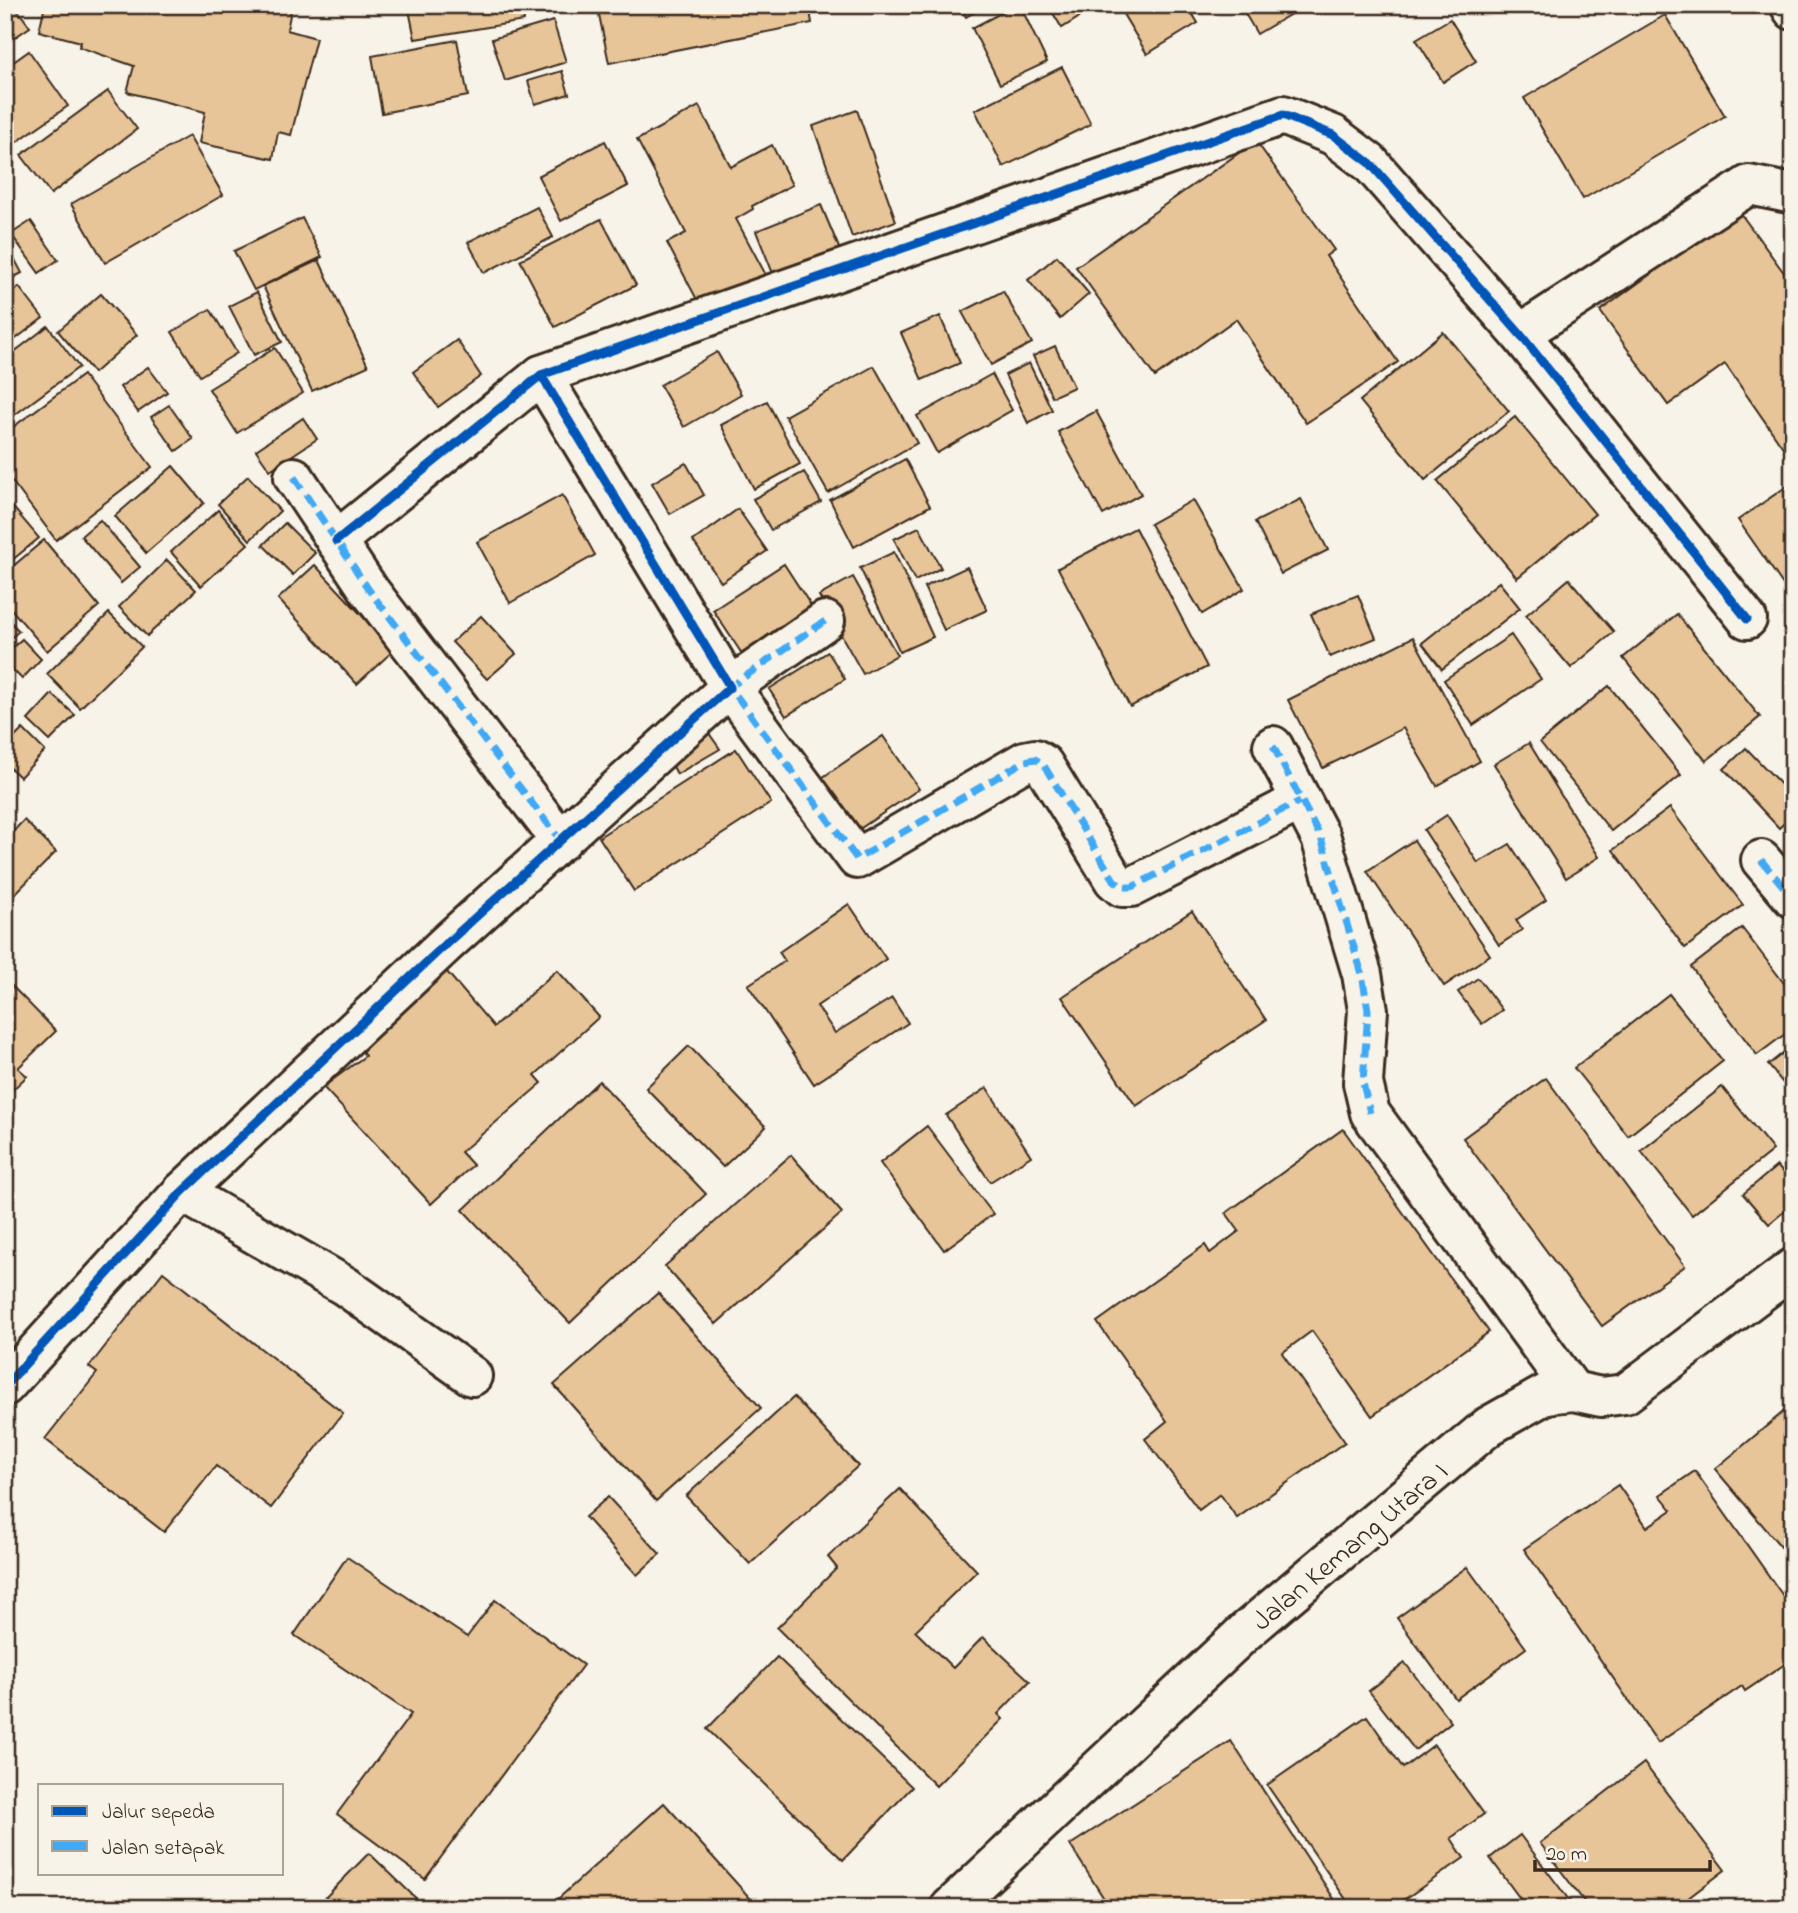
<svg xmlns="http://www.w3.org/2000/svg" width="1798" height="1913" font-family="'Indie Flower',sans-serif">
<rect width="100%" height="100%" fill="#f7f3e8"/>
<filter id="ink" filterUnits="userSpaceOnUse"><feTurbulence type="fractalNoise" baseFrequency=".0143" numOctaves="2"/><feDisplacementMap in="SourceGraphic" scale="14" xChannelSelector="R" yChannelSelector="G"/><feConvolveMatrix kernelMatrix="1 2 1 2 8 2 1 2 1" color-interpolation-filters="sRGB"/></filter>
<g filter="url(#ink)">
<!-- building -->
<g fill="#e7c599" stroke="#3b2a1e" stroke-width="2">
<path d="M5,5H14L30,27L5,44Z"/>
<path d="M45,5H292L287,30L316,38L291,135L278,132L273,159L199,143L205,112L127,92L134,66L79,47L81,42L39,31Z"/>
<path d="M408,5H522L524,21L415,39Z"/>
<path d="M597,5H809L812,23L609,63Z"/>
<path d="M959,5H987L966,17Z"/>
<path d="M1016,5H1020L1047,62L1000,84L972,28Z"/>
<path d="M1048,5H1099L1062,28Z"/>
<path d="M1127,5H1187L1198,23L1147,54L1120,9Z"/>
<path d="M1240,5H1306L1257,34Z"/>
<path d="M1665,15L1725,116L1583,199L1524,98Z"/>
<path d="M1450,19L1476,61L1443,82L1416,39Z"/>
<path d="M553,21L566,62L505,81L492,39Z"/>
<path d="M457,40L468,96L382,113L372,56Z"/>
<path d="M29,51L68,106L5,150V68Z"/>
<path d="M1062,67L1091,124L1003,167L975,110Z"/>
<path d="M562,71L569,94L535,104L528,81Z"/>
<path d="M108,91L137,129L51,194L21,155Z"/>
<path d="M699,106L731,167L772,145L792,185L752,206L753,209L736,219L767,277L703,311L667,243L686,233L637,140Z"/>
<path d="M857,110L896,221L852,237L813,126Z"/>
<path d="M189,136L223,195L105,263L71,204Z"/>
<path d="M605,141L628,186L561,221L538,176Z"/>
<path d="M1256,141L1334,250L1326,256L1398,362L1306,423L1236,319L1155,377L1076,267Z"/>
<path d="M821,205L842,255L776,281L756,231Z"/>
<path d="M537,207L553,237L484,273L468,242Z"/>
<path d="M1738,210L1793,285V462L1725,364L1668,405L1600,311Z"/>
<path d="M302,218L322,257L254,290L234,251Z"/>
<path d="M601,219L636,285L555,327L520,260Z"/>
<path d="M31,221L58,260L39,273L11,234Z"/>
<path d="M5,241L22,273L5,282Z"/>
<path d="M1057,256L1089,294L1060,319L1028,280Z"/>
<path d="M319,260L368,366L312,391L263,286Z"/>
<path d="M19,287L43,318L5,347V298Z"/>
<path d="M1003,291L1032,343L991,365L962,312Z"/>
<path d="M257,292L282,342L254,355L229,306Z"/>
<path d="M101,294L137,335L94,373L58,331Z"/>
<path d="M210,309L237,353L200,376L172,332Z"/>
<path d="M940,316L960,363L922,380L901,333Z"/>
<path d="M48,326L79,367L5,422V359Z"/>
<path d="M1443,332L1509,411L1425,480L1360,401Z"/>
<path d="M457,340L481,376L438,407L413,372Z"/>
<path d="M1055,346L1074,387L1052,397L1033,356Z"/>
<path d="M275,348L303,393L237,433L209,389Z"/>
<path d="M717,352L741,394L684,427L660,385Z"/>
<path d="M1029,363L1052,410L1028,423L1005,375Z"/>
<path d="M874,366L917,443L828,493L785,416Z"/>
<path d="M148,367L167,392L138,412L120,387Z"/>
<path d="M992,374L1012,410L937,453L917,416Z"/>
<path d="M83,375L152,467L56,540L5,472V433Z"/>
<path d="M767,401L800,464L754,489L721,425Z"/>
<path d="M169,405L193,439L176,451L151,417Z"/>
<path d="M1096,411L1141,494L1103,515L1058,432Z"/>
<path d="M1515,417L1595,514L1517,578L1437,481Z"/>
<path d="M303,418L317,439L270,470L256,450Z"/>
<path d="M905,459L930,506L854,547L830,500Z"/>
<path d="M686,463L704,495L670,514L652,483Z"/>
<path d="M173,466L204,503L146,553L115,516Z"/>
<path d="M804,472L821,502L771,530L753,499Z"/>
<path d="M248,476L280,511L250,540L218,504Z"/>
<path d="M1793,482V599L1738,520Z"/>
<path d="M562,495L595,555L510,603L477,542Z"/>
<path d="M5,498L39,538L5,566Z"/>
<path d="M1301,499L1328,550L1281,574L1255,522Z"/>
<path d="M1193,500L1244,589L1202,614L1150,524Z"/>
<path d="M738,509L767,551L721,582L693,541Z"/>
<path d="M218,510L248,544L201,586L171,552Z"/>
<path d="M100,520L140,567L121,583L81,536Z"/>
<path d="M285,523L315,553L293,575L263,545Z"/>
<path d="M919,527L941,568L915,581L894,539Z"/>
<path d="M1135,528L1207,667L1130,707L1058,568Z"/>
<path d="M44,540L99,606L47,651L5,602V573Z"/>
<path d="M894,552L933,637L900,652L860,568Z"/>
<path d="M167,560L196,590L147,636L119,607Z"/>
<path d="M784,564L817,615L746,660L713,610Z"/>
<path d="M315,565L394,650L357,684L278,599Z"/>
<path d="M967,567L987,610L944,630L924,587Z"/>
<path d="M853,577L897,655L863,674L819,596Z"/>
<path d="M1569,579L1614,632L1571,668L1526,615Z"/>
<path d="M1499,582L1520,608L1442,669L1422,643Z"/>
<path d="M1358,595L1376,638L1330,657L1311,614Z"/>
<path d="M109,613L142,647L80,708L47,674Z"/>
<path d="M1677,614L1760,717L1706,761L1623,658Z"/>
<path d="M5,616L19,631L5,643Z"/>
<path d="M481,616L516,654L487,679L452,642Z"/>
<path d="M1511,635L1541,679L1473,725L1444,680Z"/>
<path d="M1413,637L1480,761L1437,786L1403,728L1323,768L1288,700Z"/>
<path d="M22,639L41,659L22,679L5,662V654Z"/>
<path d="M828,652L845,679L786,716L769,689Z"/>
<path d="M1609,686L1681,775L1611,831L1540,742Z"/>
<path d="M52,694L75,715L50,741L28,720Z"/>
<path d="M23,729L45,751L20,777L5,763V747Z"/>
<path d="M706,729L720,749L677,774L668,757Z"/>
<path d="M883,736L919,789L846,838L810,786Z"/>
<path d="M1529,743L1599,857L1566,878L1494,764Z"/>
<path d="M1746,748L1793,797V815L1779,828L1724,769Z"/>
<path d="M736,749L771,803L634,891L599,837Z"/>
<path d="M1670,808L1743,905L1685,948L1613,850Z"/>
<path d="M1447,815L1478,863L1510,844L1546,900L1516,920L1522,930L1499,945L1424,830Z"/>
<path d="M24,820L56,852L5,904V840Z"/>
<path d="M1414,840L1490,955L1444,986L1367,871Z"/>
<path d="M849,904L886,959L817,1006L835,1033L892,998L908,1023L814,1084L748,985L785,961L779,952Z"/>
<path d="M1192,911L1266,1020L1136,1106L1062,997Z"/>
<path d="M1742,928L1793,995V1028L1757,1055L1691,967Z"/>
<path d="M441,965L494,1027L557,970L599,1017L535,1075L542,1083L461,1152L473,1165L431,1204L323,1087L365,1056L357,1042Z"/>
<path d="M1478,978L1502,1010L1482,1024L1458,992Z"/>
<path d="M5,979L56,1031L18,1068L27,1076L5,1097Z"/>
<path d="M1669,994L1723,1061L1628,1136L1574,1068Z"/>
<path d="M1793,1045V1095L1768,1065Z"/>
<path d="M689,1046L766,1127L723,1167L646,1088Z"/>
<path d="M1546,1078L1685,1266L1602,1326L1463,1138Z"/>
<path d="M599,1081L706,1194L570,1323L463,1210Z"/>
<path d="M1722,1087L1773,1150L1692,1215L1641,1151Z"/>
<path d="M987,1088L1031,1156L990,1182L946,1115Z"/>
<path d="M927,1126L993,1214L944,1250L880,1163Z"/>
<path d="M1343,1129L1489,1332L1372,1416L1312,1331L1282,1353L1345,1442L1237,1518L1220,1494L1199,1510L1145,1439L1167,1421L1097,1322L1205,1245L1210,1253L1239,1231L1226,1213Z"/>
<path d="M791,1155L842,1213L716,1324L665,1266Z"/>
<path d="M1777,1166L1793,1184V1204L1769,1224L1743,1194Z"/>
<path d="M163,1272L343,1413L271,1508L216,1466L164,1532L45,1439L97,1373L89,1367Z"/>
<path d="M658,1293L761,1408L656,1501L554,1385Z"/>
<path d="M794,1397L858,1466L750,1564L686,1496Z"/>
<path d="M1793,1404V1561L1715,1469Z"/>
<path d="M1695,1471L1793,1610V1642L1784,1648L1791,1660L1745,1691L1742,1686L1658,1743L1524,1549L1618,1485L1647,1527L1672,1510L1660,1495Z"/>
<path d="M900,1489L977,1571L915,1631L953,1668L983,1637L1030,1681L998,1714L1003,1719L936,1786L777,1628L837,1568L828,1557Z"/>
<path d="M608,1497L660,1554L637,1575L585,1517Z"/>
<path d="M347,1557L467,1637L495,1600L583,1665L425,1879L337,1814L411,1714L294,1635Z"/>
<path d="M1467,1567L1526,1648L1456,1699L1397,1618Z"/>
<path d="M777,1657L912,1787L843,1860L707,1729Z"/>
<path d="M1405,1663L1451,1722L1415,1750L1369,1691Z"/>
<path d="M1367,1716L1403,1768L1434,1745L1484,1814L1451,1838L1464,1858L1392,1908H1352L1267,1785Z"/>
<path d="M1231,1741L1340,1908H1110L1070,1845Z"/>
<path d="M1644,1763L1725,1870L1675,1908H1589L1540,1843Z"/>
<path d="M664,1803L759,1908H548Z"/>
<path d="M1520,1835L1575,1908H1527L1490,1858Z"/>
<path d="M369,1853L426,1908H315Z"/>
</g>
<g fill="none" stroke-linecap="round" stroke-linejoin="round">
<defs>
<g id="minor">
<path d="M1520,334L1749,185L1793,194"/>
<path d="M294,477L369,590L561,841"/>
<path d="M336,541L541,375L1283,115L1333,135L1370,163L1520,334L1747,619"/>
<path d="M825,621L730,687L857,859L1025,761L1035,759L1043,764L1114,880L1122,887H1132L1300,801"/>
<path d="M1273,746L1321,838L1362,974L1368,1010L1363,1083L1370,1113L1573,1391"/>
<path d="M1761,860L1793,898"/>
<path d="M182,1192L345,1286L472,1376"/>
<path d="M5,1386L182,1192L447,943L730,687L541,375"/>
<path d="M950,1908L1246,1631L1489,1426L1546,1394L1573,1391L1601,1397L1625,1394L1793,1268"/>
</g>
<path id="tertiary" d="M1790,5L1793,10"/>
</defs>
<!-- minor casing -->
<use href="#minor" stroke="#3b2a1e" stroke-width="44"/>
<!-- tertiary casing -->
<use href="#tertiary" stroke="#3b2a1e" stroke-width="44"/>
<!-- minor -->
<use href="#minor" stroke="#f7f3e8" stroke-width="38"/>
<!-- tertiary -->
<use href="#tertiary" stroke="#f7f3e8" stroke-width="38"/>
<!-- quiet -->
<g stroke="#3fa9f5" stroke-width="7" stroke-dasharray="14 7" stroke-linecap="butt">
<path d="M294,477L369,590L561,841"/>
<path d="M825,621L730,687L857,859L1025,761L1035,759L1043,764L1114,880L1122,887H1132L1300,801"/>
<path d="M1273,746L1321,838L1362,974L1368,1010L1363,1083L1370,1113"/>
<path d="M1761,860L1793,898"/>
</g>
<defs>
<g id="cycleway">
<path d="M336,541L541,375L1283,115L1333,135L1370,163L1520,334L1747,619"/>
<path d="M5,1386L182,1192L447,943L730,687L541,375"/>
</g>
</defs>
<!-- cycleway casing -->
<use href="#cycleway" stroke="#f7f3e8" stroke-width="13"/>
<!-- cycleway -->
<use href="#cycleway" stroke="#0057b8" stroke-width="9"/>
</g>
</g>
<g text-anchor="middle" stroke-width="5" stroke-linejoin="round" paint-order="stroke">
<!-- street labels -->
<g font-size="28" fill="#3b2a1e" stroke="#f7f3e8">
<text transform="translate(1349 1545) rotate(-40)" y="10">Jalan Kemang Utara I</text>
</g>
</g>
<!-- margin -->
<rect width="1798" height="1913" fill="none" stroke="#f7f3e8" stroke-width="28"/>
<rect x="14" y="14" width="1770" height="1885" fill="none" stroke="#3b2a1e" stroke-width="2.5" filter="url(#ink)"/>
<!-- legend -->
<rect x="38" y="1784" width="245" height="91" fill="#f7f3e8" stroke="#aca397" stroke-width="2"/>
<rect x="52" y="1806" width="35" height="10" fill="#0057b8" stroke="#aca397" stroke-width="2"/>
<text x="102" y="1818" font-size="21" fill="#3b2a1e">Jalur sepeda</text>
<rect x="52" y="1841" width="35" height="10" fill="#3fa9f5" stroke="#aca397" stroke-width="2"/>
<text x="102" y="1854" font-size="21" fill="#3b2a1e">Jalan setapak</text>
<!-- scale -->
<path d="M1535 1860v10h175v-10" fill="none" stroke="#3b2a1e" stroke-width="3.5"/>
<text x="1546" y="1860" font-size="21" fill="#3b2a1e" stroke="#f7f3e8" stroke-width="5" paint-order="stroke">20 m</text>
</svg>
